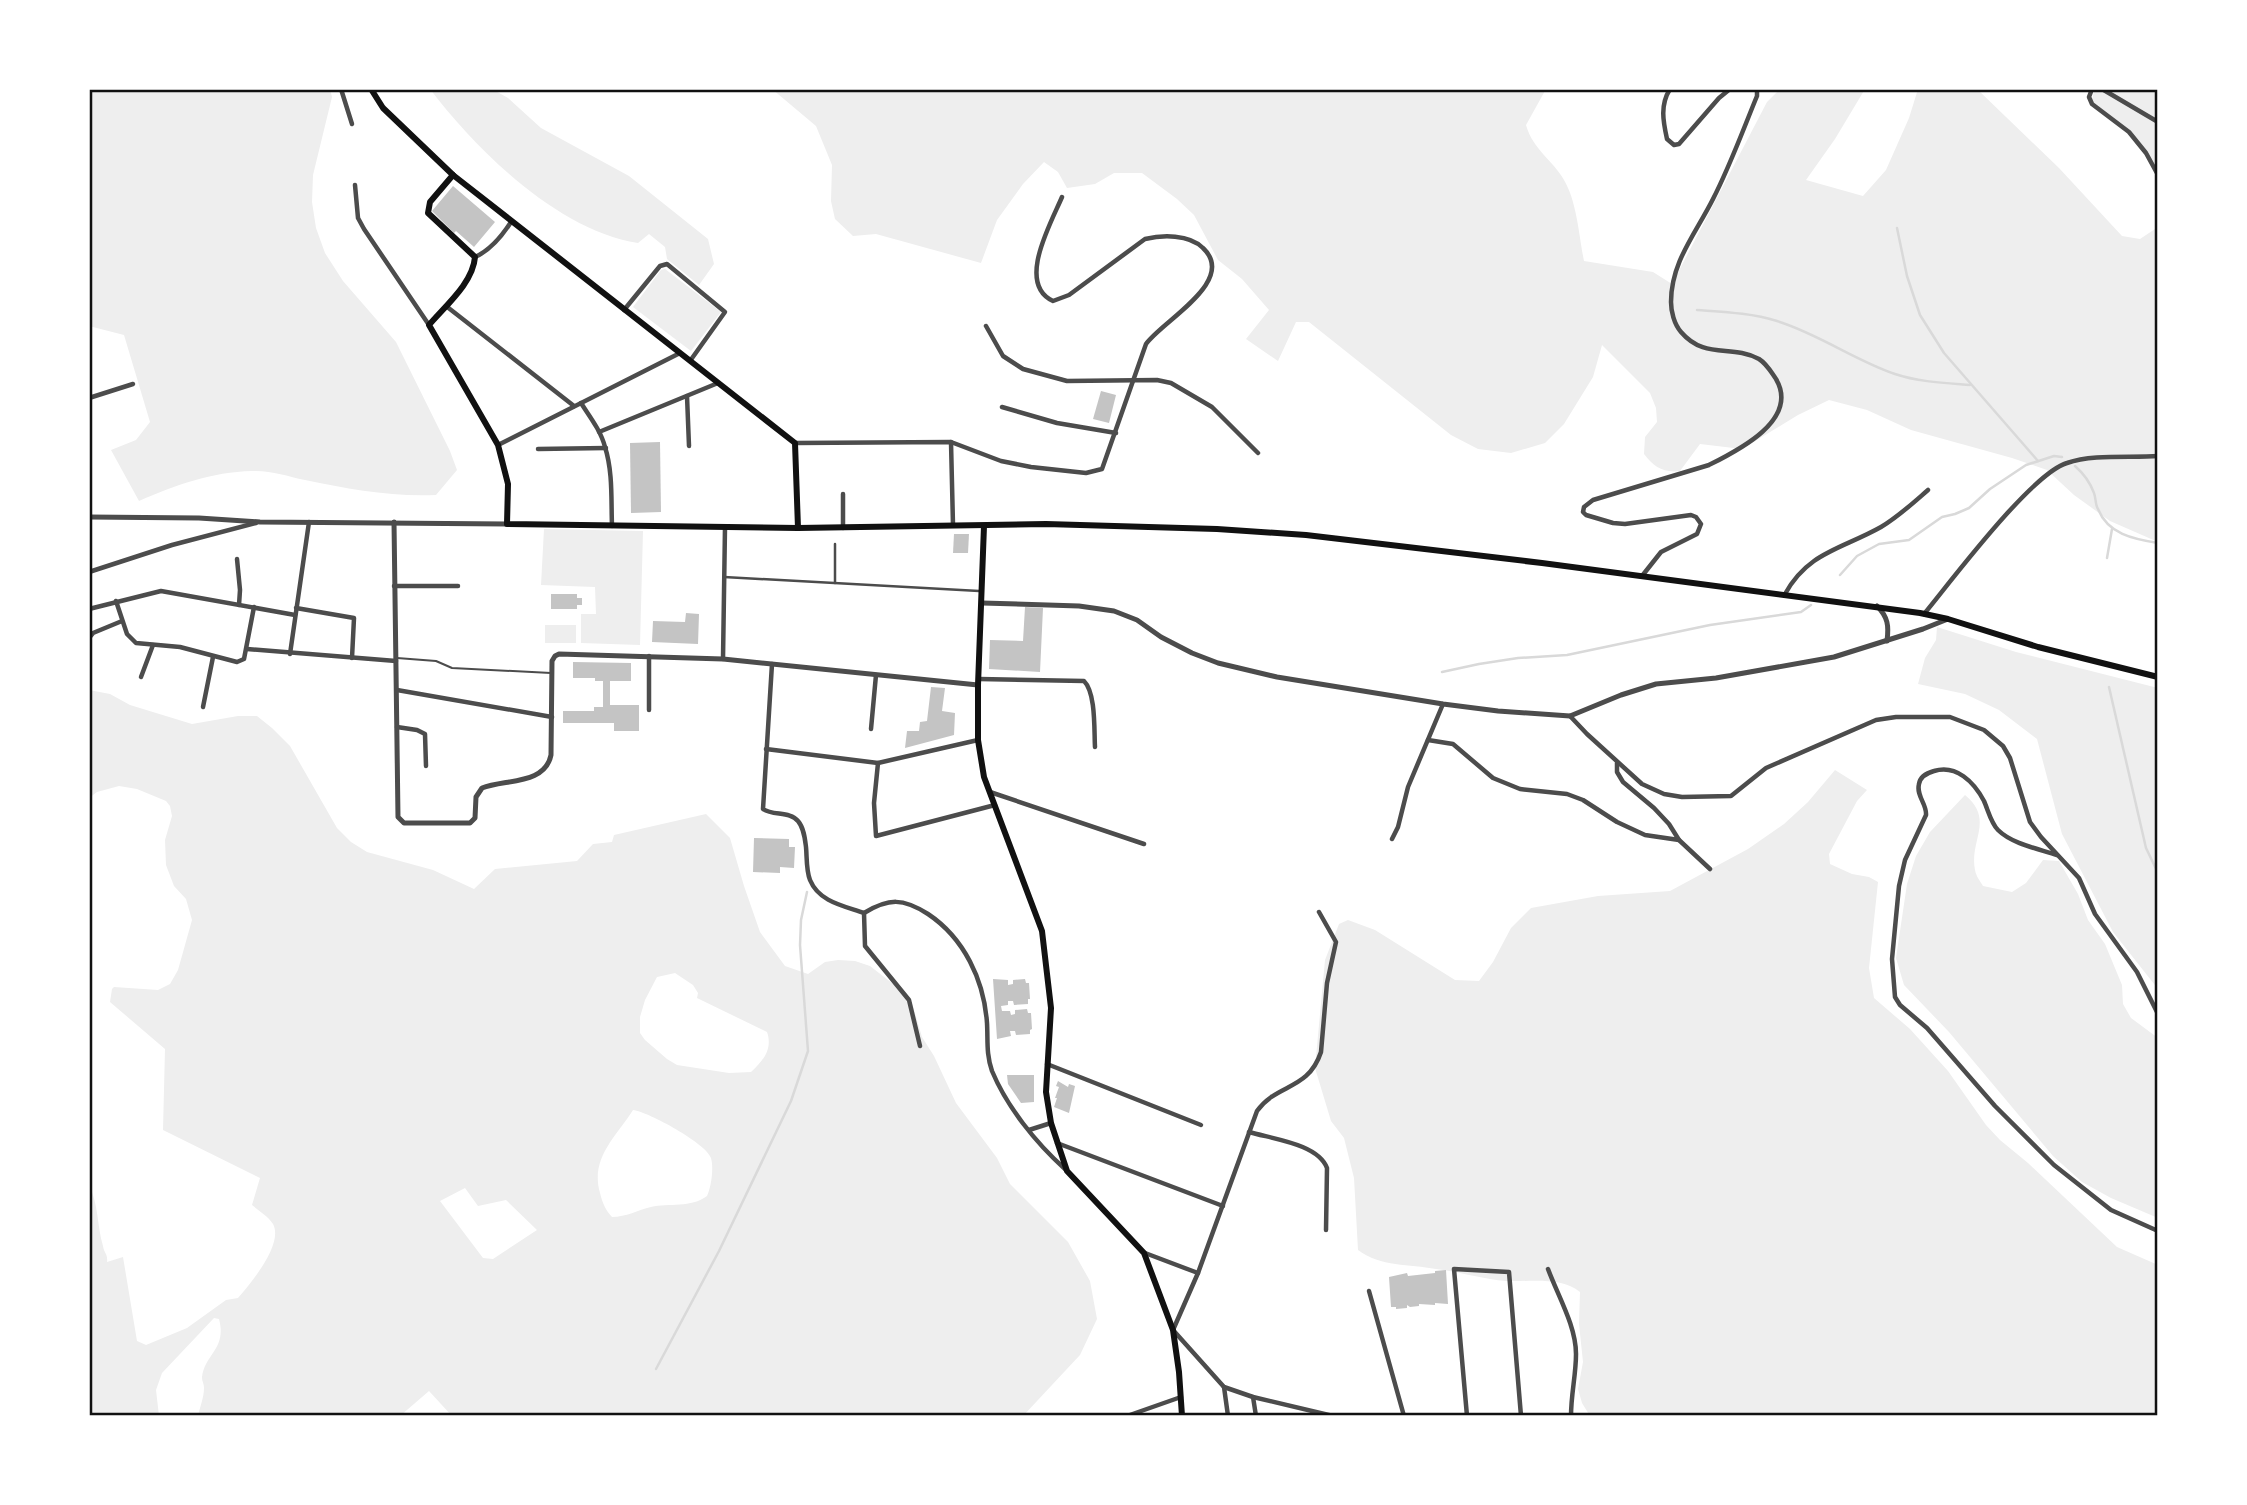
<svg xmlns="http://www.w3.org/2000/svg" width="2247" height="1505" font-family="'IBM Plex Sans',sans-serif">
<rect width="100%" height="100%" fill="#fff"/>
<!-- green -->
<g fill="#eee" fill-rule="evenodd">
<path d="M89,89H330L332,97L313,175L312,202L316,228L325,253L343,281L396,342L450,451L457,470L436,495C391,497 349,489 305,480C287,476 270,470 252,471C212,472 175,485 139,501L111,450L136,440L150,422L124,335L89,326Z"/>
<path d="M430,89H492L508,98L541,128L629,176L708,239L714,264L699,285L667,259L665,247L649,234L638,243C559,231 477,151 430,89Z"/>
<path d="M772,89H1546L1526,125C1533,150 1553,160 1564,180C1577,202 1579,236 1584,261L1653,272L1672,284L1767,102L1780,89H1865L1835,139L1806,180L1863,196L1886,170L1909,118L1918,89H1977L2059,168L2122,236L2140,239L2158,227V542L2110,521L2074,495L2047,470L2012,458L1911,430L1867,410L1829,400L1798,415L1742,449L1700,444L1680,471C1663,473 1654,467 1644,454L1645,437L1657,422L1656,408L1650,393L1602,345L1593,377L1564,424L1545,443L1511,453L1478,449L1451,435L1309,322H1296L1278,361L1246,339L1269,310L1242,279L1218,260L1194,215L1177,199L1142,173H1114L1095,184L1067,188L1058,172L1044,162L1023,184L997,220L981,263L876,234L853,236L835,219L831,201L832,165L816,126Z"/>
<path d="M2095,89H2158V173L2139,142L2091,102Z"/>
<path d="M665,269L721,312L691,351L633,307L661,270Z"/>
<path d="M544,529L643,531L640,645L581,643V614H596L595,587L541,585Z"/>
<rect x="545" y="625" width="31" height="18"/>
<path d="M1937,627L2016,652L2158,688V989L2113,932L2062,834L2037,739L1999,710L1965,694L1918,684L1925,658L1936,640Z"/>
<path d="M89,690L110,694L130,705L192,724L238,716H257L272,728L290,746L337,828L351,842L367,852L433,870L474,889L495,869L577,861L593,844L612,842L614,835L706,814L730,838L744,886L760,932L785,966L808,974L825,962L838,960L855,961L870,966L897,987L912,1003L922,1037L934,1056L956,1103L997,1158L1010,1184L1068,1242L1090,1281L1097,1319L1080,1355L1023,1416H452L429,1391L400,1416H198C200,1407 204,1397 204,1388C204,1383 202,1382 202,1377C205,1354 227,1349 219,1319L214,1318L162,1373L156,1390L159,1416H89V1185C99,1206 97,1226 103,1246C104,1253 108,1254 107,1262L123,1257L137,1341L146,1345L187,1328L226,1300L238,1298C250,1284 284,1244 273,1224C268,1216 259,1211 252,1205L260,1178L163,1130L165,1049L110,1002L112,989L114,987L158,990L170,984L178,970L192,920L186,899L174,886L166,865L165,840L172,816L170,806L166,801L137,789L119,786L97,792L89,798ZM675,973L693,985L698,993L697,998L767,1032C773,1049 763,1061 751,1072L729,1073L677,1065L667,1059L645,1040L640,1033V1017L645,1000L657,977ZM633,1110C649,1112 707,1144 711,1158C714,1169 711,1187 707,1196C691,1208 669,1203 651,1207C638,1210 626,1217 612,1217C606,1211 602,1202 600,1193C590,1158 616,1137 633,1110ZM465,1188L478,1206L506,1200L537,1230L493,1259L483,1258L440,1201Z"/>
<path d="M1835,770L1867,790L1857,801L1829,854L1830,864L1852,874L1869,877L1878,882L1869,968L1874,998L1910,1029L1948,1071L1986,1125L2000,1140L2028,1163L2117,1247L2158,1265V1416H1590L1582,1403L1578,1389L1583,1362L1579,1324L1580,1292C1561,1276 1529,1282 1506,1281C1482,1279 1460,1272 1436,1269C1409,1264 1381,1267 1358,1250L1354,1178L1344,1138L1331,1121L1315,1068L1325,960L1339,924L1348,920L1375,930L1455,980L1479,981L1493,962L1511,928L1531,908L1598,896L1670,891L1748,849L1784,824L1808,802Z"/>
<path d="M1965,795C1995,820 1969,840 1975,870C1976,876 1980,881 1983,886L2012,892L2026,883L2043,860L2059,861L2078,894L2088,920L2105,944L2122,985L2123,1004L2131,1018L2158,1038V1218L2111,1198L2082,1182L2053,1156L1949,1032L1904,985L1896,958L1907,884L1916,856L1930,832Z"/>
</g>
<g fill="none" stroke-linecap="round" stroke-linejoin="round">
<!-- stream -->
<g stroke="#d9d9d9" stroke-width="2.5">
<path d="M1897,228L1907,276L1920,315L1944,353L2038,461"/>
<path d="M1697,310C1724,312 1751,313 1777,321C1819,334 1854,360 1895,374C1919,382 1945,383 1970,385"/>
<path d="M2075,466C2083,473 2090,482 2094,493C2096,498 2095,504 2098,509C2108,534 2133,539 2158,543"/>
<path d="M2107,558L2112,529"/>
<path d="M1840,575L1857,556L1879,544L1909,540L1942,517L1955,514L1969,508L1990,489L2026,465L2054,456L2062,457"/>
<path d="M1442,672L1479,664L1518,658L1567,655L1710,625L1801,612L1811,605"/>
<path d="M2109,687L2146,848L2158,873"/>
<path d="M656,1369L719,1251L791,1101L808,1051L800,945L801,920L807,892"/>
</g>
</g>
<!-- building -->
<g fill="#c4c4c4">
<path d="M453,186L495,222L474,247L456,231L454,233L432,211Z"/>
<path d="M1101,391L1116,395L1109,423L1093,419Z"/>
<path d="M660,442L661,512L631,513L630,443Z"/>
<path d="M954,534H969L968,553H953Z"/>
<path d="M551,594H577V598H582V605H577V609H551Z"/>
<path d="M1025,607L1043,608L1040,672L989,669L990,640L1023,641Z"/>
<path d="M686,613L699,614L698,644L652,642L653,621L685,622Z"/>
<path d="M573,662L631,663V681H610V705H639V731H614V723H563V711H594V707H603V681H595V678H573Z"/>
<path d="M931,687L945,688L942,711L955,713L954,735L905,748L907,731H919L920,722L927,721Z"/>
<path d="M754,838L789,839V847H795L794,868L780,867V873L753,872Z"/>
<path d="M993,979L1008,980V985L1013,984V980L1025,979L1026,983H1029L1030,999H1028V1004L1014,1005L1013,1001H1008V1005L1001,1006L1002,1011H1010L1011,1015L1015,1014V1010L1027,1009L1028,1013H1031L1032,1029L1030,1030V1034L1016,1035L1015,1031H1010L1011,1036L997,1039Z"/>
<path d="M1007,1075H1034V1102L1021,1103L1008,1084Z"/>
<path d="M1058,1081L1068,1087L1069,1084L1075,1086L1069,1113L1054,1107L1057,1098H1055L1059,1087L1056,1086Z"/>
<path d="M1446,1270L1448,1304L1435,1303V1305L1419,1304V1306L1410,1307L1407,1305V1308L1396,1309V1307H1391L1389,1277L1407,1273L1408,1276L1435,1273V1271Z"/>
</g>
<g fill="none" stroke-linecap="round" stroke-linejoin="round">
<!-- service -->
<path stroke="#4c4c4c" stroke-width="2" d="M397,658L436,661L452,668L551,673"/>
<!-- pedestrian -->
<g stroke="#4c4c4c" stroke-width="2.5">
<path d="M724,577L979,591"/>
<path d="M835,583V544"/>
</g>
<!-- minor -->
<g stroke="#4c4c4c" stroke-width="4.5">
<path d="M341,89L352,124"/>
<path d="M1670,89C1660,105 1663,121 1667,139L1674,145L1679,144L1719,98L1730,89"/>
<path d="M2092,89L2089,97L2092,104L2129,132L2146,153L2158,175"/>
<path d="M2102,89L2158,122"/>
<path d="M355,185L358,218L364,229L429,325"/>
<path d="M475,257C491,250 502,236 511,222"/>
<path d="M446,306L574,406"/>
<path d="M624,310L660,266L667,264L725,312L690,361"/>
<path d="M986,326L1003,356L1023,369L1067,381L1157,380L1171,383L1212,407L1258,453"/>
<path d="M687,396L689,446"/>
<path d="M89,398L133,384"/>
<path d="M581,403C590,417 601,431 605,447C613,472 611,500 612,526"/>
<path d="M1002,407L1057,423L1116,433"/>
<path d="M599,432L718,383"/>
<path d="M951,442L953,525"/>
<path d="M795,443L951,442L1001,461L1031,467L1086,473L1102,469L1146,344C1162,321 1238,281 1203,248C1189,234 1162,235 1145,239L1069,295L1053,301C1016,284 1051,223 1062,197"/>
<path d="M498,445L680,353"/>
<path d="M538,449L606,448"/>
<path d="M843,494V528"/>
<path d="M237,559L240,590L239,605"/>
<path d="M89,572L172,545L256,523"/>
<path d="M1642,576L1661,552L1697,534L1701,524L1696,517L1691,515L1625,524L1613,523L1586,515L1583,512L1584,507L1593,500L1709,465C1737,451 1800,420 1776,379C1771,372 1767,364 1759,359C1731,344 1705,360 1681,332C1674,324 1671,311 1671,302C1671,262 1696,233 1713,199C1730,166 1743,130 1757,96V89"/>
<path d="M394,586H458"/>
<path d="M1785,594C1808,552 1842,549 1881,527C1898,517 1913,503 1928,490"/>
<path d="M116,601L127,634L136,643L180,647L237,662L244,659L254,607"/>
<path d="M296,608L354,618L352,658"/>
<path d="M89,609L161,591L295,615"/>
<path d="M1924,614C1952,580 2031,474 2067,463C2093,454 2130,458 2158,456"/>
<path d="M89,638L93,633L122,621"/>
<path d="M89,644V662"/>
<path d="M247,649L396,661"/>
<path d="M290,654L309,522"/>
<path d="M723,659L725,527"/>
<path d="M772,664L763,809C773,816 790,811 798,821C804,828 805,839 806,847C807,857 806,870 810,880C819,902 844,906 864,913"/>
<path d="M141,677L153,645"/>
<path d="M979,679L1084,681C1096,693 1094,730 1095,747"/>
<path d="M397,690L552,717"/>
<path d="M203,707L213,657"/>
<path d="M649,710V656"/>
<path d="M1570,716L1587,734L1642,784L1664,794L1682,797L1731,796L1766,768L1876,720L1896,717H1950L1984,730L2003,746L2010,758L2030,822L2041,837L2079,878L2095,914L2137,972L2158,1014"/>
<path d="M397,727L417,730L425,734L426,766"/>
<path d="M871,729L876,675"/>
<path d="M1428,740L1453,744L1493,778L1520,789L1567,794L1583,800L1617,822L1645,835L1679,840"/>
<path d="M766,749L878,763L978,740"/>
<path d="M878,763L874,803L876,836L995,805"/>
<path d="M1617,763V772L1623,782L1654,808L1669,824L1679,840L1710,869"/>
<path d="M990,792L1144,844"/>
<path d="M1392,839L1398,827L1408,787L1443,704"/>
<path d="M2057,855C2039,849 2012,844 1998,830C1991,823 1988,810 1984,801C1974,782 1956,764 1934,771C1927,773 1920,777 1919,784C1916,796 1927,804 1926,815L1905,860L1899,886L1892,959L1895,997L1900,1005L1927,1028L1995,1106L2054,1165L2111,1210L2158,1231"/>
<path d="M1319,912L1336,942L1327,983L1321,1052C1308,1091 1277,1083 1257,1111L1198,1273L1173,1330L1224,1387L1253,1397L1333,1416"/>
<path d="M864,913C889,898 903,898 928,914C964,938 984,980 987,1023C988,1040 986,1054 992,1071C1007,1107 1036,1143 1065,1169"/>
<path d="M864,913L865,946L909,1000L920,1046"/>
<path d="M1047,1064L1201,1125"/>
<path d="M1029,1130L1051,1123"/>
<path d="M1249,1132C1273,1139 1318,1144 1327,1168L1326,1230"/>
<path d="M1057,1143L1223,1206"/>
<path d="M1145,1253L1198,1273"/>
<path d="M1548,1269C1558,1296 1576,1326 1576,1354C1576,1375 1571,1394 1571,1416"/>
<path d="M1369,1291L1404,1416"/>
<path d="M1224,1387L1228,1416"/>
<path d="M1253,1397L1256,1416"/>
<path d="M1127,1416L1181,1397"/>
<path d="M1467,1416L1454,1269L1509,1272L1521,1416"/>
</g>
<!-- tertiary -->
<g stroke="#4c4c4c" stroke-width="5">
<path d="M89,517L199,518L260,522L507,524"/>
<path d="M394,522L398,817L404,823H470L475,818L476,797L482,788C505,779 545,785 551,755L552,661L555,656L559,654L723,659L978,685"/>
<path d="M982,603L1079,606L1114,611L1137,620L1161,637L1192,653L1218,663L1277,677L1443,704L1498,711L1570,716L1621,695L1656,684L1716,678L1834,657L1923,629L1948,619"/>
<path d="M1877,606C1888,617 1889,626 1887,641"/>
</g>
<!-- secondary -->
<g stroke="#111" stroke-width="6">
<path d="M371,89L383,108L453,175L795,443L798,528"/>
<path d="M453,175L430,202L428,213L475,257C473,283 445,306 429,325L498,445L508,484L507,524L798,528L1046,524L1217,529L1306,535L1542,563L1920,613L1948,619L2038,647L2158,677"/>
<path d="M984,526L978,685V740L984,777L1042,931L1051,1008L1046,1092L1051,1123L1067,1171L1144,1253L1173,1330L1179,1372L1182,1416"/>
</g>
</g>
<!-- border -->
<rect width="2247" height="1505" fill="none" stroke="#ffffff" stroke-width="182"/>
<rect x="91" y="91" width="2065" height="1323" fill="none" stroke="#111" stroke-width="2.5"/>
</svg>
